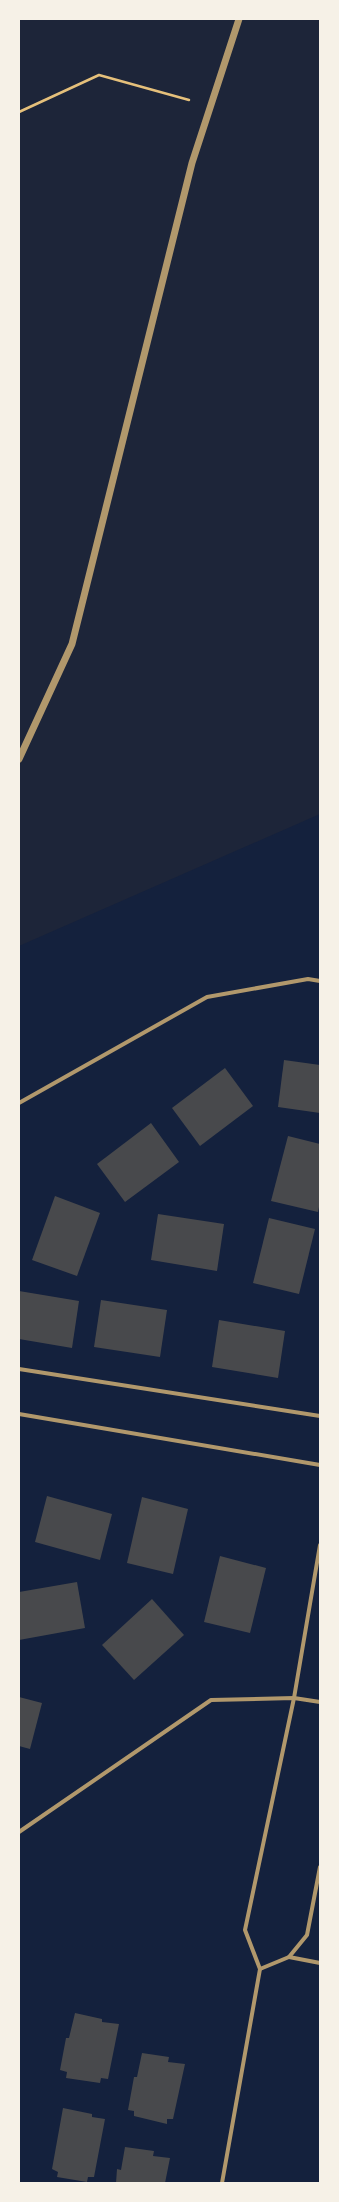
<svg xmlns="http://www.w3.org/2000/svg" width="339" height="2202" font-family="'Golos Text',sans-serif">
<rect width="100%" height="100%" fill="#14213d"/>
<!-- green -->
<path fill="#1d2539" d="M19,19H320V814L19,946Z"/>
<!-- building -->
<g fill="#48494c">
<path d="M284,1060L320,1065V1113L278,1107Z"/>
<path d="M225,1068L253,1106L200,1146L172,1108Z"/>
<path d="M151,1123L179,1162L125,1202L97,1164Z"/>
<path d="M288,1136L320,1144V1202L318,1212L271,1201Z"/>
<path d="M55,1196L100,1213L77,1276L32,1260Z"/>
<path d="M158,1214L224,1224L217,1271L151,1260Z"/>
<path d="M269,1218L315,1229L299,1294L253,1283Z"/>
<path d="M19,1291L79,1301L72,1348L19,1339Z"/>
<path d="M101,1300L167,1310L160,1357L94,1347Z"/>
<path d="M219,1320L285,1331L278,1378L212,1367Z"/>
<path d="M47,1496L112,1514L100,1560L35,1542Z"/>
<path d="M142,1497L188,1509L173,1574L127,1563Z"/>
<path d="M220,1556L266,1568L250,1633L204,1622Z"/>
<path d="M77,1582L85,1628L19,1640V1592Z"/>
<path d="M152,1599L184,1635L134,1680L102,1645Z"/>
<path d="M19,1697L42,1703L30,1749L19,1746Z"/>
<path d="M75,2013L102,2019V2022L119,2024L108,2079L101,2078L100,2083L66,2078L67,2072L60,2070L66,2038H69Z"/>
<path d="M142,2053L169,2057L168,2062L185,2064L173,2119H167V2124L134,2116V2111L128,2110L134,2077H137Z"/>
<path d="M63,2108L92,2114V2117L105,2119L94,2177H88L87,2182L57,2177L58,2172L52,2169Z"/>
<path d="M125,2147L154,2151L153,2156L170,2158L165,2183H116L117,2169L121,2170Z"/>
</g>
<g fill="none" stroke-linecap="round" stroke-linejoin="round">
<!-- path -->
<path stroke="#e5c07b" stroke-width="2.5" d="M19,112L99,75L189,100"/>
<!-- minor -->
<g stroke="#b1986c" stroke-width="4">
<path d="M19,1103L207,997L308,979L320,981"/>
<path d="M19,1369L320,1416"/>
<path d="M19,1414L320,1465"/>
<path d="M19,1832L211,1700L294,1698L320,1702"/>
<path d="M289,1957L320,1963"/>
<path d="M260,1969L289,1957L307,1935L320,1867"/>
<path d="M222,2183L260,1969L245,1930L294,1698L320,1545"/>
</g>
<!-- tertiary -->
<path stroke="#b1986c" stroke-width="7" d="M19,759L72,644L192,163L239,19"/>
</g>
<!-- border -->
<rect width="339" height="2202" fill="none" stroke="#f6f1e7" stroke-width="40"/>
</svg>
